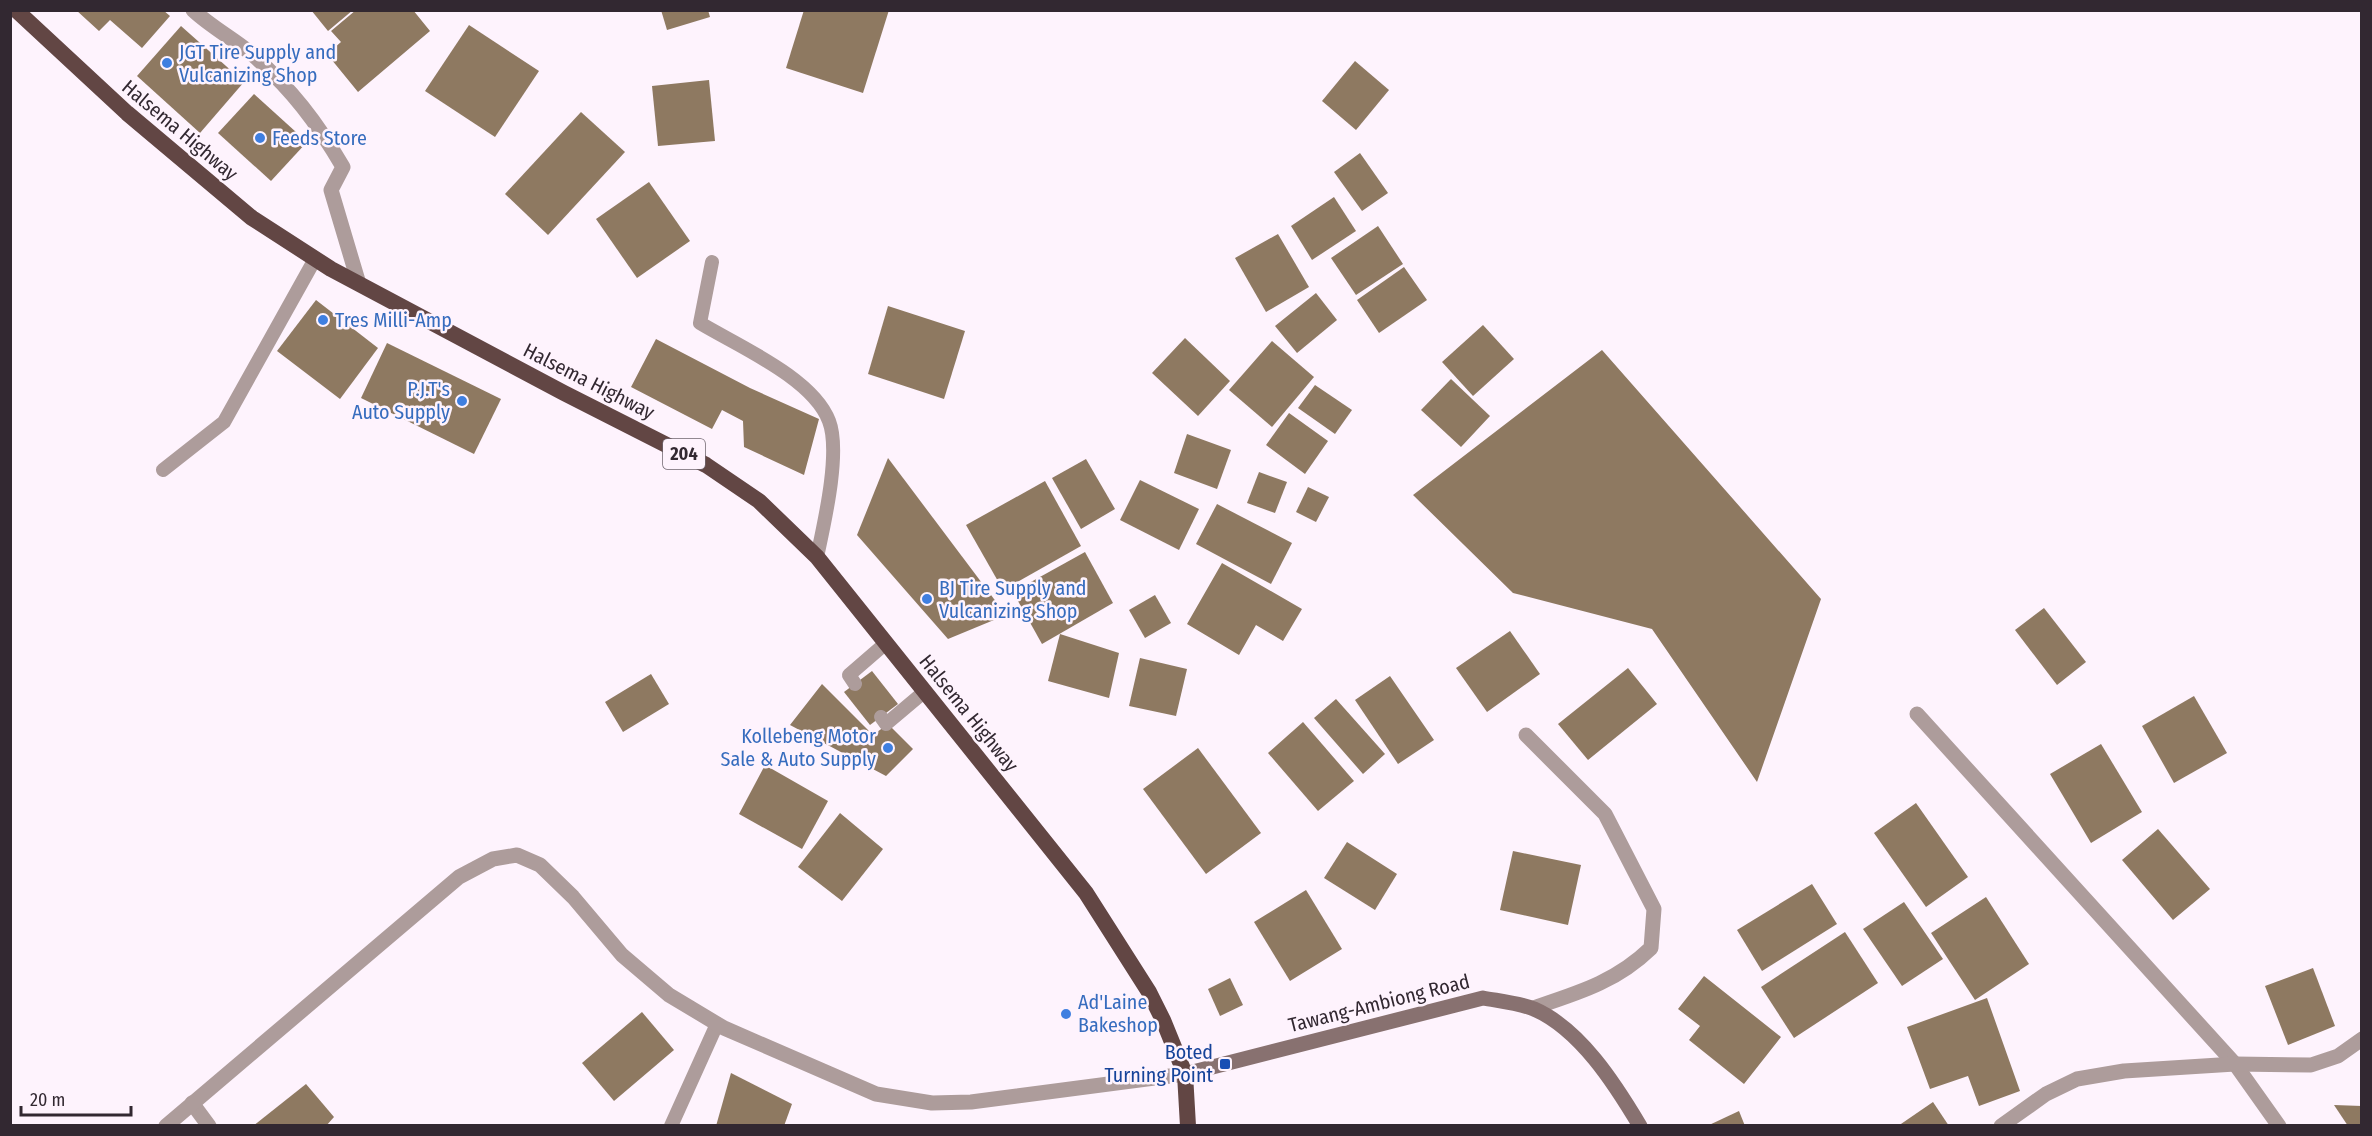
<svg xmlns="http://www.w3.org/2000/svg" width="2372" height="1136" font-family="'Fira Sans Condensed',sans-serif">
<rect width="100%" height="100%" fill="#fef3fd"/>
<!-- building -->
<g fill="#8e7961">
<path d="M76,10H163L170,16L142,48L110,20L99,31Z"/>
<path d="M311,10H353L328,31Z"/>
<path d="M356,10H413L430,31L358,92L327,54L341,42L331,31Z"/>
<path d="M661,10H708L710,17L667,30Z"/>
<path d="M804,10H889L863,93L786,68Z"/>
<path d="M469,25L539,71L495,137L425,91Z"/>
<path d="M181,26L244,82L200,133L137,76Z"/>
<path d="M1355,61L1389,90L1356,130L1322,101Z"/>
<path d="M709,80L715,141L658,146L652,86Z"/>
<path d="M254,94L307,142L271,181L218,133Z"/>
<path d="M581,112L625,152L548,235L505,194Z"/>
<path d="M1360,153L1388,193L1362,211L1334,172Z"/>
<path d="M649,182L690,241L637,278L596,219Z"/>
<path d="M1334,197L1356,231L1312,260L1291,226Z"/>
<path d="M1378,226L1403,264L1356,295L1331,258Z"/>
<path d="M1278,234L1309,287L1266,312L1235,258Z"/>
<path d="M1404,267L1427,300L1379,333L1357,300Z"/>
<path d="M1316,293L1337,320L1297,353L1275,326Z"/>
<path d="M316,300L378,348L340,399L277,351Z"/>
<path d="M888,306L965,331L944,399L868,374Z"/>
<path d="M1483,325L1514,359L1473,396L1442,362Z"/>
<path d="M1185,338L1230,381L1198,416L1152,373Z"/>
<path d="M656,339L750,388L819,419L804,475L744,447L743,421L722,410L712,429L631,387Z"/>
<path d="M1272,341L1314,377L1272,427L1229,390Z"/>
<path d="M387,343L501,399L474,454L361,398Z"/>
<path d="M1602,350L1821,599L1757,782L1652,629L1513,593L1413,495Z"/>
<path d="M1451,379L1490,416L1461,447L1421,410Z"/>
<path d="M1315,385L1352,410L1335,434L1298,408Z"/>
<path d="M1289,413L1328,441L1305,474L1266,445Z"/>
<path d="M1187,434L1231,450L1217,489L1174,473Z"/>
<path d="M888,458L1006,615L948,639L857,535Z"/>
<path d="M1086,459L1115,509L1081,529L1052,478Z"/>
<path d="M1259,472L1287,482L1275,513L1247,503Z"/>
<path d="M1140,480L1199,509L1179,550L1120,520Z"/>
<path d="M1045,481L1081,546L1003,590L966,525Z"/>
<path d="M1308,487L1329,497L1316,522L1296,512Z"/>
<path d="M1217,504L1292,543L1271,584L1196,544Z"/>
<path d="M1085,552L1113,603L1042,644L1013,592Z"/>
<path d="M1222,563L1302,609L1283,641L1256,625L1239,655L1187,624Z"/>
<path d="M1155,595L1171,623L1145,638L1129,610Z"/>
<path d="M2044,608L2086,662L2057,685L2015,630Z"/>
<path d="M1510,631L1540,674L1487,712L1456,668Z"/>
<path d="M1060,634L1119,653L1109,698L1048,681Z"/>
<path d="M1140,658L1187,669L1176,716L1129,706Z"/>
<path d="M1628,668L1657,704L1588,760L1558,724Z"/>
<path d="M872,671L898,704L870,725L844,692Z"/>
<path d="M651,674L669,704L623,732L605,702Z"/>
<path d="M1390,676L1434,740L1398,764L1355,700Z"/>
<path d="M822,684L873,735L888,724L913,749L886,776L790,725Z"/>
<path d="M2194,696L2227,753L2174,783L2142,726Z"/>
<path d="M1336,699L1385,754L1363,774L1314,718Z"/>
<path d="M1303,722L1354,781L1318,811L1268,753Z"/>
<path d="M2101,744L2142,812L2091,843L2050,774Z"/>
<path d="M1198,748L1261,833L1206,874L1143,789Z"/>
<path d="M765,765L828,801L802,849L739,814Z"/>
<path d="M1916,803L1968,877L1926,907L1874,833Z"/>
<path d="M840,813L883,849L842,901L798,867Z"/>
<path d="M2158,829L2210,889L2173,920L2122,860Z"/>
<path d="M1347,842L1397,874L1375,910L1324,878Z"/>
<path d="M1513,851L1581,865L1568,925L1500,910Z"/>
<path d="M1812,884L1837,924L1762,971L1737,930Z"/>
<path d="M1306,890L1342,949L1290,981L1254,922Z"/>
<path d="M1986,897L2029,964L1975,1000L1931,933Z"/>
<path d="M1904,902L1943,959L1902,986L1863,929Z"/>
<path d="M1845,932L1878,983L1794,1038L1761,987Z"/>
<path d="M2313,968L2335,1026L2288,1045L2265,986Z"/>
<path d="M1704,976L1781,1037L1744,1084L1689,1040L1700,1026L1678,1009Z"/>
<path d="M1230,978L1243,1005L1220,1016L1208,989Z"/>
<path d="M1987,998L2020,1091L1979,1106L1968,1076L1930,1089L1907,1027Z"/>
<path d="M642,1012L674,1050L614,1101L582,1063Z"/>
<path d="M731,1073L792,1104L784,1126H716Z"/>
<path d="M306,1084L334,1117L326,1126H253Z"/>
<path d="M1933,1102L1949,1126H1898Z"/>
<path d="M2334,1105L2362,1106V1126H2348Z"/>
<path d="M1739,1111L1745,1126H1707Z"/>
</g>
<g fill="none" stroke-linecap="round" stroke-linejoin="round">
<!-- service -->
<g stroke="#ad9c9b" stroke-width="14">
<path d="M712,262L700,323C738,346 813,378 829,421C841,452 824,524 817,557"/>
<path d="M163,470L224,422L315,259"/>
<path d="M855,684L849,675L886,643"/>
<path d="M881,717L886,724L924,692"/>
<path d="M671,1126L717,1024"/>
</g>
<!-- minor -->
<g stroke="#ad9c9b" stroke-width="15">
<path d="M193,10C211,27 234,39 253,55C292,90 316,121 343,167L331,190L359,284"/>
<path d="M1917,714L2235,1064L2279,1126"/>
<path d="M1526,735L1605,814L1654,909L1651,948C1616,982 1578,993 1533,1008"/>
<path d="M192,1103L209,1126"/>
<path d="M166,1126L459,877L493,859L517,855L540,865L573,897L622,955L669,995L724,1028L876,1094L932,1103L971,1102L1185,1074"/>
<path d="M2001,1126L2046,1094L2077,1079L2124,1071L2235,1064L2311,1065L2338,1056L2362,1039"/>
</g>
<!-- secondary -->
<path stroke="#887170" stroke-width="15" d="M1185,1074L1483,998C1499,1001 1519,1003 1534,1009C1580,1029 1615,1084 1640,1126"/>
<!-- trunk -->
<path stroke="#624644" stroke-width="16" d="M16,10L127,113L252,218L331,269L564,393L706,465L759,501L817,557L1086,893L1149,992L1163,1020L1185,1074L1188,1126"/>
</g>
<!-- markers -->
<g fill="#3f7fe0" stroke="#fef3fd" stroke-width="2">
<circle cx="167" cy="63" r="6"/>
<circle cx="260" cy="138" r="6"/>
<circle cx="323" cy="320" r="6"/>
<circle cx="462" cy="401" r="6"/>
<circle cx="927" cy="599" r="6"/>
<circle cx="888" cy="748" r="6"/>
<circle cx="1066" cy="1014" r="6"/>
</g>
<rect fill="#1a4fb4" stroke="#fef3fd" stroke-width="2" x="1219" y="1058" width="12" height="12" rx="3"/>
<g text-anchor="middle" stroke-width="5" stroke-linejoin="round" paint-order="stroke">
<!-- shield labels -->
<rect fill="#fef3fd" stroke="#6f656e" stroke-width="1.5" x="663" y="439" width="42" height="30" rx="4.5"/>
<g font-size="18" font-weight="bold" fill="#322831">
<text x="684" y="460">204</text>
</g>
<!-- shop labels -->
<g font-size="20" fill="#366cbe" stroke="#fef3fd" text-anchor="start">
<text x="179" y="59">JGT Tire Supply and<tspan x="179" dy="23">Vulcanizing Shop</tspan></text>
<text x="272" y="145">Feeds Store</text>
<text x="335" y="327">Tres Milli-Amp</text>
<text x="450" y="396" text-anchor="end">P.J.T's<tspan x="450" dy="23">Auto Supply</tspan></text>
<text x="939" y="595">BJ Tire Supply and<tspan x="939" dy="23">Vulcanizing Shop</tspan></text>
<text x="876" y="743" text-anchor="end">Kollebeng Motor<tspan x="876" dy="23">Sale &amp; Auto Supply</tspan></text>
<text x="1078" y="1009">Ad'Laine<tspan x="1078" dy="23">Bakeshop</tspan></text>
</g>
<!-- street labels -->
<g font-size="20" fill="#322831" stroke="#fef3fd">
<text transform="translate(180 130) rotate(40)" y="7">Halsema Highway</text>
<text transform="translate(589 381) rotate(27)" y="7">Halsema Highway</text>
<text transform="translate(969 713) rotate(51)" y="7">Halsema Highway</text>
<text transform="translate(1379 1003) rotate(-14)" y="7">Tawang-Ambiong Road</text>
</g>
<!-- transit labels -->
<g font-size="20" fill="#164399" stroke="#fef3fd" text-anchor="end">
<text x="1213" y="1059">Boted<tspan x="1213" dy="23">Turning Point</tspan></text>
</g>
</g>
<!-- border -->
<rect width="2372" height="1136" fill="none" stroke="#322831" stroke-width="24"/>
<!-- scale -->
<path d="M21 1106v9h110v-9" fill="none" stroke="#322831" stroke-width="3"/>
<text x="30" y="1106" font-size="18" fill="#322831" stroke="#fef3fd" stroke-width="4.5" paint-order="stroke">20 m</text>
</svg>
